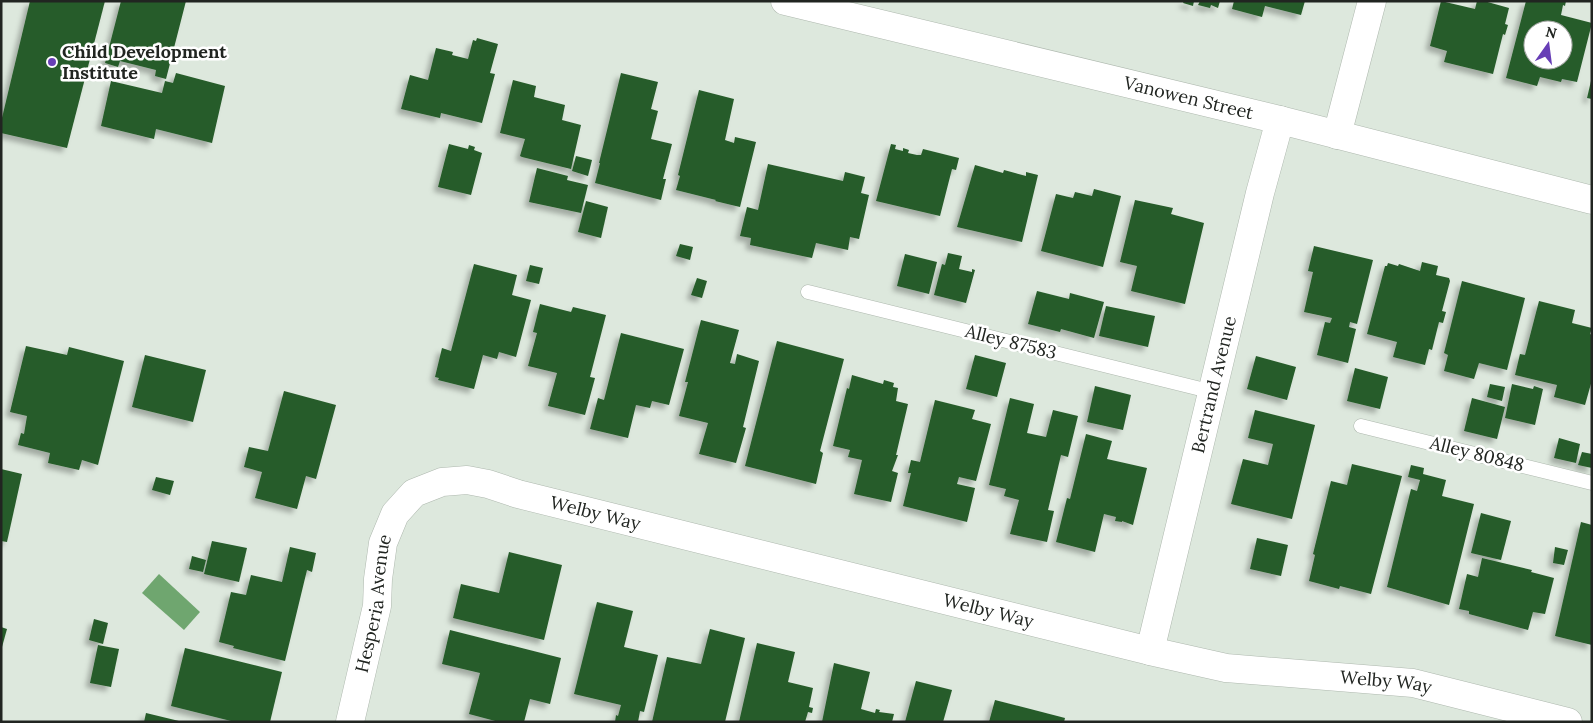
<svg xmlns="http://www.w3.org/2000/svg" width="1593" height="723" font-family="Lora,serif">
<defs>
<filter id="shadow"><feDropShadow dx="-4.5" dy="4.5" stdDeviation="2.5" flood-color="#0004"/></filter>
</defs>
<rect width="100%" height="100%" fill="#dde8dd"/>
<!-- water -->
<path fill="#6fa66f" d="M159,574L200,612L184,630L142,593Z"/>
<!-- building -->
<g fill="#265b29" fill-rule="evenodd" filter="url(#shadow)">
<path d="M30,1H105L67,148L1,133V122Z"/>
<path d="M121,1H186L166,79L155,76L156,70L120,61L118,67L105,63Z"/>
<path d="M1184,1H1194L1193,6L1183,3Z"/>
<path d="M1200,1H1220L1218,8L1211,5L1210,8L1198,5Z"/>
<path d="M1234,1H1305L1301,15L1265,6L1262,17L1232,9Z"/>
<path d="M1441,1L1475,9L1477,1H1484L1509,8L1505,24L1508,25L1505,35L1503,34L1493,74L1444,62L1447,51L1430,46Z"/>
<path d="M1526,1H1566L1565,6L1563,5L1561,15L1592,23L1577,82L1562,79L1561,82L1540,77L1537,86L1506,78ZM1533,30H1563V60H1533Z"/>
<path d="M477,38L498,44L490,73L495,74L482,123L441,113L440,118L401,109L410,75L428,80L436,48L453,52L452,55L468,59L473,40L476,41Z"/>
<path d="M176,73L225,86L212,143L156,129L154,139L101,126L111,81L162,93L165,81L173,83Z"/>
<path d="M621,73L658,82L651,109L658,111L651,139L672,144L663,179H666L661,200L595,183L600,163H599Z"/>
<path d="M513,80L536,86L534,97L565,105L562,120L581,125L571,169L522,157L520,156L525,139L500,133Z"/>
<path d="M1591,81H1592V99L1587,98Z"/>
<path d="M699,90L734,99L725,140L734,143L735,137L756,142L740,207L715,201L716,200L676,190L680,176L678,175Z"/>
<path d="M449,144L468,149L469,145L475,147L474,150L482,153L471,195L438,187Z"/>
<path d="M891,144L896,145L895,149L903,151V148L909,150L908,153L917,155H921L923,149L959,158L956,170L952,169L940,216L876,201Z"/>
<path d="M576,156L592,160L588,176L572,171Z"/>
<path d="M768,164L843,181L845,172L865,177L861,193L869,195L859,239L850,237L848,250L816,243L812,258L750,245L751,238L740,236L747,207L758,210Z"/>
<path d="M975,165L1003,173L1004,170L1026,176V172L1038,175L1022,242L957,227Z"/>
<path d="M537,168L568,176L567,180L588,185L581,213L529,202Z"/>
<path d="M1094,189L1121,196L1103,267L1041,251L1056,194L1073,198L1075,192L1092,196Z"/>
<path d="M1135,200L1173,208L1171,214L1204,223L1185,304L1131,291L1137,266L1120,262Z"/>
<path d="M586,201L608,207L601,238L578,232Z"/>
<path d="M680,244L693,247L690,260L676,256Z"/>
<path d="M1314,246L1373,260L1357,324L1350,322L1349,327L1356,329L1348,363L1317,355L1325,322L1330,323L1332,318L1304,312L1313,272L1308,271Z"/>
<path d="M948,253L962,256L959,269L972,272V269L975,270L966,303L934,295L942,264L945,265Z"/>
<path d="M905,254L937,262L929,294L897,286Z"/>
<path d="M1422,262L1438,266L1436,275L1449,278L1450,281L1442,311L1446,312L1443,323L1439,322L1432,350L1429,349L1425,365L1393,357L1397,342L1367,334L1385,266H1387L1388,263L1398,266L1399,264L1420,271Z"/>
<path d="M474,264L517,275L512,295L531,300L516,357L499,352L497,359L483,355L474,389L438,380L439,378L435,377L442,348L451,351Z"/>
<path d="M530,265L543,268L539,284L526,281Z"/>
<path d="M697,278L707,281L702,298L691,295Z"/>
<path d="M1462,281L1525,298L1507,370L1479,363L1474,379L1444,371L1448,355L1444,353Z"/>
<path d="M1037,291L1069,299L1070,293L1104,302L1094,338L1061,329L1060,332L1028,324Z"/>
<path d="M1539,301L1575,310L1572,323L1592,328L1590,334L1592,335V380L1585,405L1554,397L1557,385L1515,375L1520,354L1525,355Z"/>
<path d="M540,304L571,312L573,307L606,315L590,377L595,378L585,415L548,406L557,373L528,366L537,333L533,332Z"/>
<path d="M1106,306L1155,316L1148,347L1099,336Z"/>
<path d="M701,320L739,330L730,363L735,364L737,354L759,361L743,427L746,428L736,463L699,454L708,423L679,416L688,382H685Z"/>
<path d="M621,333L684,349L669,405L652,401L650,408L636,405L628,438L590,429L598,398L604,400Z"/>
<path d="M777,341L844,359L820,451L823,453L816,484L745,466Z"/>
<path d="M26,346L67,355L69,347L124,361L98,465L82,460L79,470L48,463L50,453L18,445L21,433L24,434L27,416L10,412Z"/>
<path d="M145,355L206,370L193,422L132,407Z"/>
<path d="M975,355L1006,363L997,397L966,389Z"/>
<path d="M1256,356L1296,367L1287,400L1247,389Z"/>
<path d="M1355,368L1388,377L1380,409L1347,401Z"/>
<path d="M852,375L883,384L884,380L894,383L893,387L898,388L896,401L908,404L896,455H898L892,471L898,473L891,502L854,494L862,460L848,457L850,450L833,446L847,388L849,389Z"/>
<path d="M1490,384L1505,387L1502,401L1487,397Z"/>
<path d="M1512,384L1533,389L1534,386L1543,389L1535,425L1505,418Z"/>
<path d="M1095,386L1131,395L1123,430L1087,422Z"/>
<path d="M284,391L336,405L316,479L306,476L297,509L255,498L262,472L244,467L249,447L268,451Z"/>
<path d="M1010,398L1034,404L1027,433L1046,437L1053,410L1078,416L1068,457L1061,455L1048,510L1054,511L1047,542L1010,534L1019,500L1004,496L1006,489L989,485Z"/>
<path d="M1472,398L1505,407L1497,439L1464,431Z"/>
<path d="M935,400L975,410L972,419L991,424L976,481L959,477L957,484L975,488L967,522L903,506L911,473H908L911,460L920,462Z"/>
<path d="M1255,410L1315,425L1292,519L1231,504L1243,459L1268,465L1273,444L1248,438Z"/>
<path d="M1086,434L1112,441L1107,459L1147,468L1133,525L1122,521V522L1115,521L1116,517L1104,514L1095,552L1056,542L1067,498L1070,499Z"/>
<path d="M1559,438L1580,444L1576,463L1554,458Z"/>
<path d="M1582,452L1592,454V468L1578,465Z"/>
<path d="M1352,464L1402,476L1371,594L1340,586L1339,589L1309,581L1315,555L1313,554L1331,481L1347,485Z"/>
<path d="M1411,465L1424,468L1423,474L1446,480L1442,496L1474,504L1449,605L1387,587L1411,489L1417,491L1420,480L1408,477Z"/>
<path d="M1,469L22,474L7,542L1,541Z"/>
<path d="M156,477L174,481L170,495L152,490Z"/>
<path d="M1481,513L1511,521L1501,560L1471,553Z"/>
<path d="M1581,522L1592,525V645L1555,636Z"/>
<path d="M1257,538L1288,545L1281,576L1250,569Z"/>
<path d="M212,541L247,548L239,582L204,574Z"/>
<path d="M290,547L316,553L312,572L307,570L285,661L233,648L234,646L219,642L231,592L246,595L251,575L282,582Z"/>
<path d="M1555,547L1568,550L1564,565L1553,563Z"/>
<path d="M509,552L562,565L544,640L453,618L461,584L499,593Z"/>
<path d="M192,556L206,560L203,572L189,569Z"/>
<path d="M1482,558L1532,570L1531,572L1554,578L1545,614L1533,612L1528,630L1469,614V611L1459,609L1467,574L1478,577Z"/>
<path d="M597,602L633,611L624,647L658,655L644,712L640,711L638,722H615L616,715L618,716L621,705L574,694Z"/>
<path d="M94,619L108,623L103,644L89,640Z"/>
<path d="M1,627L7,629L2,647H1Z"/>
<path d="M710,629L745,638L725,722H652L667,657L701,664Z"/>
<path d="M450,630L561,658L550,704L530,699L524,722H499L469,714L480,673L442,664Z"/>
<path d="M757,643L795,652L788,682L813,688L809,707L813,708L812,713L808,712L805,722H739Z"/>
<path d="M98,645L119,649L111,687L90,683Z"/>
<path d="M185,648L282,672L270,722H235L171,706Z"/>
<path d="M834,663L870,672L861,709L875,713L876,709L880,710L879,712L894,714L892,722H822Z"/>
<path d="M916,681L952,690L943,722H905Z"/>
<path d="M995,700L1065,718L1064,722H989Z"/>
<path d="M146,713L179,721V722H144Z"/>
</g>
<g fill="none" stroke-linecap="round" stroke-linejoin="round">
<defs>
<g id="service">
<path d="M808,292L1213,392"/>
<path d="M1361,426L1592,483"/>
</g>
<g id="minor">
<path d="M1337,135L1372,1"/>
<path id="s1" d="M1150,651L1260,193L1280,120"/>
<path id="s2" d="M350,722L377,606L378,579L383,543L395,514L414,493L442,482L467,480L488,484L518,494L1150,651L1226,668L1413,683L1568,722"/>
</g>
<g id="secondary">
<path id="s3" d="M785,1L1280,120L1592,200"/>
</g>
</defs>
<!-- service casing -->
<use href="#service" stroke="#aeb8ae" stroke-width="15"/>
<!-- minor casing -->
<use href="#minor" stroke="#aeb8ae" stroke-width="29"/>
<!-- secondary casing -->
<use href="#secondary" stroke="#aeb8ae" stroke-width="29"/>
<!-- service -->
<use href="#service" stroke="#fff" stroke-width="14"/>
<!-- minor -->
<use href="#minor" stroke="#fff" stroke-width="28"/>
<!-- secondary -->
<use href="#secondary" stroke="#fff" stroke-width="28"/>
</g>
<!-- markers -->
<circle fill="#673eb6" stroke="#fff" stroke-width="2" cx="52" cy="62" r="5"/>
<g text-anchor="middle" stroke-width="5" stroke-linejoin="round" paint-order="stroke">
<!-- poi labels -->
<g font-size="18" font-weight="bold" fill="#212521" stroke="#fff" text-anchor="start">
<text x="62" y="58">Child Development<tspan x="62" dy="21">Institute</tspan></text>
</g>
<!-- street labels -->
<g font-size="18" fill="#212521" stroke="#fff">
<text dy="6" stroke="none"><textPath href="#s3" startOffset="415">Vanowen Street</textPath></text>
<text transform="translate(1011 342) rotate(14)" y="6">Alley 87583</text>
<text dy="6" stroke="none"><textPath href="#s1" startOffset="274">Bertrand Avenue</textPath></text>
<text transform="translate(1477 454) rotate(14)" y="6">Alley 80848</text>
<text dy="6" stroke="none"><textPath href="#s2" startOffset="430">Welby Way</textPath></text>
<text dy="6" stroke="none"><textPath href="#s2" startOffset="121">Hesperia Avenue</textPath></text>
<text dy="6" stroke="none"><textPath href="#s2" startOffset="835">Welby Way</textPath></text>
<text dy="6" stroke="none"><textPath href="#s2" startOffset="1240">Welby Way</textPath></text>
</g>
</g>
<!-- border -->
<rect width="1593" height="723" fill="none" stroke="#212521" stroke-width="5"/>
<!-- north arrow -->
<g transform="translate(1548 45) rotate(14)"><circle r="24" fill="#ffffff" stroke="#a6a8a6"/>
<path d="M0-4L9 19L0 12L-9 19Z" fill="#673eb6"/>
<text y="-8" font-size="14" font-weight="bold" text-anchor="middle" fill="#212521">N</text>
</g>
</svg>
